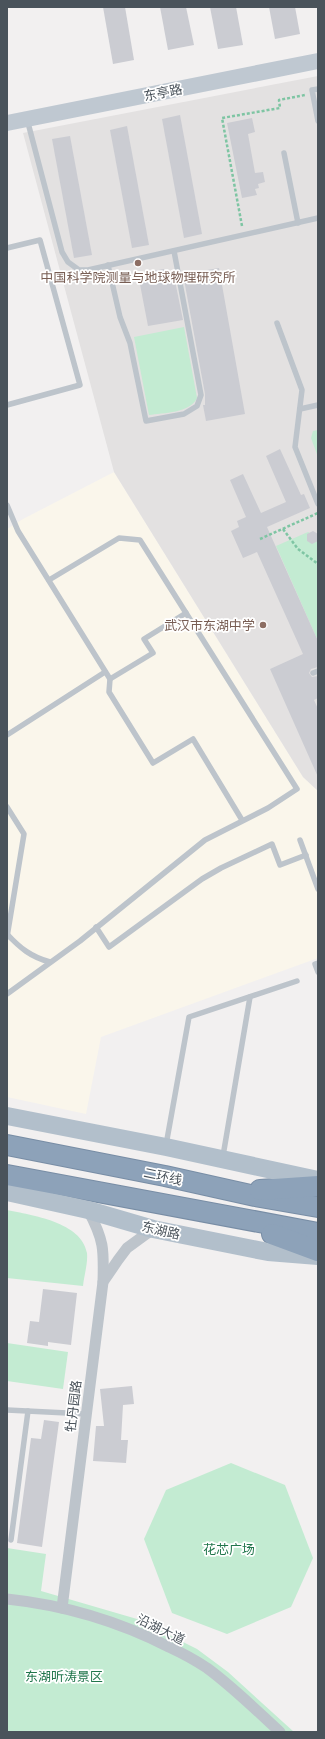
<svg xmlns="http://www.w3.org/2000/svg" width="325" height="1739" font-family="'IBM Plex Sans','Noto Sans SC',sans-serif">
<rect width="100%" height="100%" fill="#f2f0f0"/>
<!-- commercial -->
<path fill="#faf6eb" d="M114,472L303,777L318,791V958L101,1037L86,1114L7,1097V529L23,519Z"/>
<!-- education -->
<path fill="#e3e1e1" d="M318,76V791L303,777L114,472L23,133Z"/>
<!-- green -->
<g fill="#c3ebd2">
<path d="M184,327L197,398C190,413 163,413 149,415L134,337Z"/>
<path d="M318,430V457L311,438L313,431Z"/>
<path d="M308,532L318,537V641L276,546Z"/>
<path d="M7,1210C31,1215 82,1222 87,1253C88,1263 84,1276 83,1286L7,1278Z"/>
<path d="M7,1343L68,1352L63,1389L7,1381Z"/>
<path d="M231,1463L285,1485L313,1558L291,1607L227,1634L172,1613L144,1539L166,1490Z"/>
<path d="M7,1548L46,1554L41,1591L137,1619L197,1649L228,1672L294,1732H7Z"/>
</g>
<!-- building -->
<g fill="#cbccd2">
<path d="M103,7H125L134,60L113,64Z"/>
<path d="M160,7H186L194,45L168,50Z"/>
<path d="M210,7H236L243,45L218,49Z"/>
<path d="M269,7H295L300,34L275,39Z"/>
<path d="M180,115L202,234L184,238L162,119Z"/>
<path d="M252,118L255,132L248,134L255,173L263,172L265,182L258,184L259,188L255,189L257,195L242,198L227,123Z"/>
<path d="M127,126L149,245L132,248L110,130Z"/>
<path d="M70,136L92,255L74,258L52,139Z"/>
<path d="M219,268L245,414L206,421L203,405H205V394L183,274Z"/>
<path d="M164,269L165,277L174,276L183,320L148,326L138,274Z"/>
<path d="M280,449L301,495L304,494L310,508L267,527L318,641V667L311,669L309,673L312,677L318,676V698L314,700L318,709V777L270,669L303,654L257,552L243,558L231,531L239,527L237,521L246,517L230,480L243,474L261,513L286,502L266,456Z"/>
<path d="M313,531L318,534V541L312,544L307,541V534Z"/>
<path d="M43,1289L77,1293L71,1345L48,1342V1346L27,1343L30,1321L39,1322Z"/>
<path d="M132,1386L134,1404L123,1405L121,1440H128L126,1463L93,1461L96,1426H104L100,1389Z"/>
<path d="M44,1420L59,1422L42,1547L17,1543L31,1438L41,1439Z"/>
</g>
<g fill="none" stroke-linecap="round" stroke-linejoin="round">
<defs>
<g id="highway">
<path d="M7,1145L165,1176L255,1196L318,1207"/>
<path d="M7,1175L318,1233"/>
<path d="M260,1190L318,1186"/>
<path d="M272,1234L318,1251"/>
</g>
</defs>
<!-- highway casing -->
<use href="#highway" stroke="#788da5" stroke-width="22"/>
<!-- path -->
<g stroke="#7ec5a3" stroke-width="2.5" stroke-dasharray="3 2" stroke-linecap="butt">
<path d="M242,226L222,118L280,108L279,100L305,95"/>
<path d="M283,529L298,549L318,564"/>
<path d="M260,539L318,513"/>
</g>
<!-- lane -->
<g stroke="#bdc4cb" stroke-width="5.5">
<path d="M318,89L312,90L318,121"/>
<path d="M27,119L62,252L68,262L79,270H88L318,218"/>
<path d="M284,153L298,223"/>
<path d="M7,248L40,240L80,385L7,405"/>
<path d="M108,265L120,317L130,343L146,421L184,414L197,406L201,395L174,251"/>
<path d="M277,323L302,390L295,447L318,504"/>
<path d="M300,409L318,405"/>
<path d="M7,505L18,531L110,679L153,653L144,639L186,613"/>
<path d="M313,673L318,671"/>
<path d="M110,679L109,692L153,763L193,739L242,820"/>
<path d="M7,735L105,672"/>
<path d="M7,807L24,834L7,937"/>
<path d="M300,840L318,889"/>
<path d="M96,927L109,947L202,879L221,868L272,844L280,865L306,855"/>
<path d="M7,934C20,948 31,957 50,962"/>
<path d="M318,963L315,964L318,972"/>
<path d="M7,994L80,941L205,840L268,808L297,789L140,540L119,538L49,580"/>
<path d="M166,1145L189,1017L297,981"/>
<path d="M223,1156L250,997"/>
<path d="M7,1410L87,1414"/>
<path d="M11,1540L28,1411"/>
</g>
<!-- street -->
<g stroke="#bdc4cb" stroke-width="11">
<path d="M88,1210C104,1240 104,1249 103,1282"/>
<path d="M7,1599C64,1605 118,1621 169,1647C182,1653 195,1660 207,1668C233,1687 256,1710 280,1732"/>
<path d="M62,1608L103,1282L118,1260L127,1248L153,1229"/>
</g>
<!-- secondary -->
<path stroke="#bfc8d1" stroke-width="16" d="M7,123L318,61"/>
<!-- primary -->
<g stroke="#b2bfcb" stroke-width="18">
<path d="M7,1116L166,1147L318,1180"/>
<path d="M7,1192L88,1210L153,1229L268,1252L318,1256"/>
</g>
<!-- highway -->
<use href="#highway" stroke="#8da2b9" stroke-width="20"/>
</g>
<!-- markers -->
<g fill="#8d6e63" stroke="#fff" stroke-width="1.5">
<circle cx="138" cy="263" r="4"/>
<circle cx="263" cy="625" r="4"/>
</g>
<g text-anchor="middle" stroke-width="3.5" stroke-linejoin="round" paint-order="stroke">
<!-- street labels -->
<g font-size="13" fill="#4a535b" stroke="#fff">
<text transform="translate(163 92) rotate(-11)" y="5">东亭路</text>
<text transform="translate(163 1176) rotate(12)" y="5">二环线</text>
<text transform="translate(161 1230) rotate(13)" y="5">东湖路</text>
<text transform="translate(73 1406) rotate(-83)" y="5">牡丹园路</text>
<text transform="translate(161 1629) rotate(26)" y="5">沿湖大道</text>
</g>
<!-- education labels -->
<g font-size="13" fill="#785e54" stroke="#fff">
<text x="138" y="282">中国科学院测量与地球物理研究所</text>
<text x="255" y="630" text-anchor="end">武汉市东湖中学</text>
</g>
<!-- park labels -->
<g font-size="13" fill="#21764c" stroke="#fff">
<text x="229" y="1554">花芯广场</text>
<text x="64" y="1681">东湖听涛景区</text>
</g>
</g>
<!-- border -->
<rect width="325" height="1739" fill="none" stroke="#4a535b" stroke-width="16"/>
</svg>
